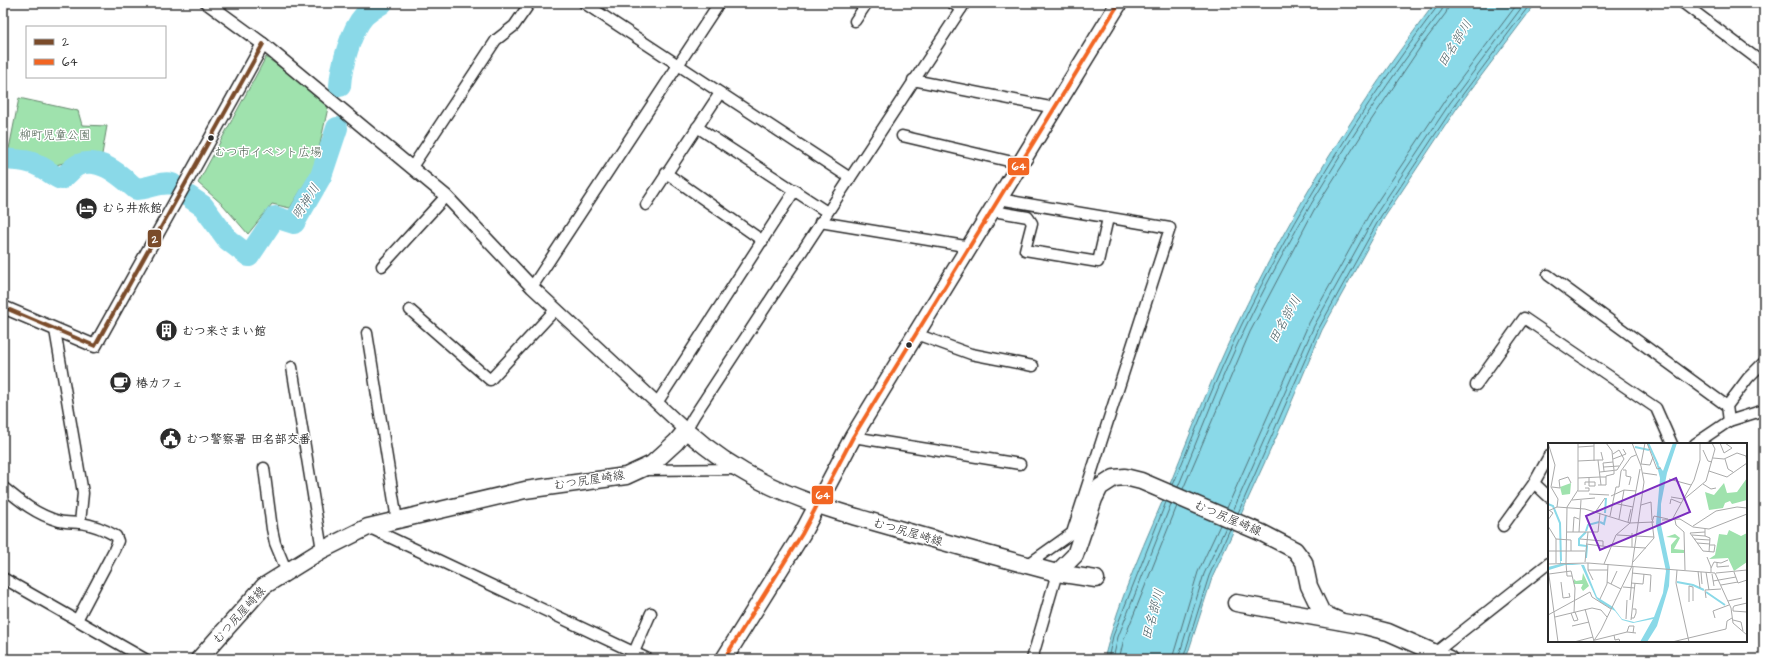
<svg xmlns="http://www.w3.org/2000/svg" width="1767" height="662" font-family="'Architects Daughter','Klee One',sans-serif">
<rect width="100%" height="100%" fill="#fff"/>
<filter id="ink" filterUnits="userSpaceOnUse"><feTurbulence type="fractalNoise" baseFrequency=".025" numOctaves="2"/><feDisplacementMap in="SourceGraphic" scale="8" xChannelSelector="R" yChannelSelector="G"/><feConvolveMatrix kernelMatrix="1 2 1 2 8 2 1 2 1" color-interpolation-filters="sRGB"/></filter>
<g filter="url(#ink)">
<!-- green -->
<g fill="#9fe2ad" stroke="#65866c">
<path d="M266,57L329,103L315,167L290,208L272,204L248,234L223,205L198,183Z"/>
<path d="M19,98L78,111L82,125L107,126L101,160L78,159L56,165L8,154Z"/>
</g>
<!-- water -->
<path fill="#8ad9e8" stroke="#64939c" d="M1435,3H1536L1457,108L1384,218L1322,330L1284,420L1212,578L1186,659H1104C1119,597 1147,538 1172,479C1193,427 1213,375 1237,325C1291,211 1359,103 1435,3Z"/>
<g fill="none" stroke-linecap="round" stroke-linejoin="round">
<!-- shore -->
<g stroke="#517177" stroke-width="1">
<path d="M1173,485C1195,432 1216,378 1241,326C1295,214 1362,107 1437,7L1438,3"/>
<path d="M1178,487C1200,434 1220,380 1245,328C1299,216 1366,109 1442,10L1443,3"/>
<path d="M1183,489L1250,332L1314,210L1366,128L1421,46L1446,13L1449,3"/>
<path d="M1227,508L1309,323L1371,211L1445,100L1518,3"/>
<path d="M1233,511L1314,326L1376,214L1450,103L1525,3"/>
<path d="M1238,513L1319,328L1381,216L1454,106L1531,3"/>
<path d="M1108,659L1113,636L1166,502"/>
<path d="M1113,659L1118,637L1171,504"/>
<path d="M1119,659L1124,639L1177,506"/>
<path d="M1172,659L1198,572L1220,525"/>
<path d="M1178,659L1204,574L1226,527"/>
<path d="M1183,659L1209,576L1230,529"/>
</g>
<!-- river -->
<g stroke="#8ad9e8" stroke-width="22">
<path d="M340,86C341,67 351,30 364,16C369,11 376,7 382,3"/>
<path d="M3,159C16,160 30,160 41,167C49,171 53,176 61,179C67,175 72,168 78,165C100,156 121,176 136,189C148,189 161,181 172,184"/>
<path d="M188,196L203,206L228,240L249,256L275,217L294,223L321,176L337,128"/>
</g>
<defs>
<g id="minor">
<path d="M584,3L850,178"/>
<path d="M952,3L961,9"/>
<path d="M1683,3L1764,64"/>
<path d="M855,21L867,3"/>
<path d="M913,80L1055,108"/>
<path d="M697,127L827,212"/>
<path d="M902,136L1021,164"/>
<path d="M412,167L496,40L514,26L530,3"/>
<path d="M666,173L763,241"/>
<path d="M999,199L1170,228L1072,533L1027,565"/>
<path d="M646,205L720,93"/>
<path d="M993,211L1028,217L1032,223L1025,250L1098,262L1108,218"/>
<path d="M820,222L971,247"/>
<path d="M382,266L446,196"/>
<path d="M1548,275L1727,406"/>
<path d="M532,287L719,3"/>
<path d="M410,310L490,380L556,309"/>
<path d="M55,330L83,493L80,523"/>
<path d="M367,333L397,520"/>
<path d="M916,334L971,354L1033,366"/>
<path d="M292,367L322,550"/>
<path d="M1476,385L1524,318L1656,408L1672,444"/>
<path d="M657,403L795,190"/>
<path d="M1729,421L1727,406L1748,378L1764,362"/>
<path d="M686,430L694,416L965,3"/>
<path d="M853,437L1020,464"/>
<path d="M1695,444L1729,421L1764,410"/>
<path d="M1549,456L1534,483L1549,497"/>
<path d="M264,468L272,529L275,543L287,572"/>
<path d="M644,470L736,469"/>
<path d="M3,487C21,502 37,515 59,521C66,523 74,522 81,523C94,525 104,529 116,536L118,541L114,550L77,620"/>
<path d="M1503,526L1534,483"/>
<path d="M368,527L648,659"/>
<path d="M3,578L145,659"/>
<path d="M1436,652L1549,563"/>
<path d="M631,659L651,613"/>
<path d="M1032,659L1057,573"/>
</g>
<g id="tertiary">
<path d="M207,3L263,44L446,196L532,287L686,430"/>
<path d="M3,307L95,346L263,44"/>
</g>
<g id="primary">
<path d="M1057,573L1075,555L1094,499L1100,487L1114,478L1125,477L1141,481L1262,533L1295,550L1304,562L1309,586L1322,613L1340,621"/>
<path d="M1236,603L1365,626L1388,632L1449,659"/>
<path d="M199,659L264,586L322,550L368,527L525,490L626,476L652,464L676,442L686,430C749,487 816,506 895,528C939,541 983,553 1027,565L1057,573L1096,579"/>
</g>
<path id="trunk" d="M724,659L802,534L853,437L892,373L1119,3"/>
</defs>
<!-- minor casing -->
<use href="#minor" stroke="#2b2b2b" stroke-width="13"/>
<!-- tertiary casing -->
<use href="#tertiary" stroke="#2b2b2b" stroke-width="15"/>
<!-- primary casing -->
<use href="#primary" stroke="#2b2b2b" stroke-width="19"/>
<!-- trunk casing -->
<use href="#trunk" stroke="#2b2b2b" stroke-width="19"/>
<!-- minor -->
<use href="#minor" stroke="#fff" stroke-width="10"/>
<!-- tertiary -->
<use href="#tertiary" stroke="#fff" stroke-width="12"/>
<!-- primary -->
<use href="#primary" stroke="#fff" stroke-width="16"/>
<!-- trunk -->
<use href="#trunk" stroke="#fff" stroke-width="16"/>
<defs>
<path id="bus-1" d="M3,307L95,346L263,44"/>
<path id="bus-2" d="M724,659L802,534L853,437L892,373L1119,3"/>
</defs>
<!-- bus-1 casing -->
<use href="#bus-1" stroke="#fff" stroke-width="7"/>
<!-- bus-2 casing -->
<use href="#bus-2" stroke="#fff" stroke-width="7"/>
<!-- bus-1 -->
<use href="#bus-1" stroke="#7a4b2a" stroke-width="4"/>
<!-- bus-2 -->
<use href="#bus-2" stroke="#f26522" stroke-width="4"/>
</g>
</g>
<!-- icons -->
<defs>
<symbol id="hotel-disc" viewBox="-11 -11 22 22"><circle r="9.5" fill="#2b2b2b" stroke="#fff"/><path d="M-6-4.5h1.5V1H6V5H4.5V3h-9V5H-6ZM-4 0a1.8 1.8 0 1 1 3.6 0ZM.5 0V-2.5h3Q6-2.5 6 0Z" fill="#fff"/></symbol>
<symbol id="building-disc" viewBox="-11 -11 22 22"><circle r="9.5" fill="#2b2b2b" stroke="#fff"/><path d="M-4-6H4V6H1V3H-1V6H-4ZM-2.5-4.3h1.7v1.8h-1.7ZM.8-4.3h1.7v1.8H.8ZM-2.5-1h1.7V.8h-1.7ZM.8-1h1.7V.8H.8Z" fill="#fff"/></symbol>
<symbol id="cafe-disc" viewBox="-11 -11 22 22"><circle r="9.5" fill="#2b2b2b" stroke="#fff"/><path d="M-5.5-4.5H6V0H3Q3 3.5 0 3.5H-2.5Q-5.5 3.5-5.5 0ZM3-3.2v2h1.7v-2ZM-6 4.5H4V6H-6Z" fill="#fff"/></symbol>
<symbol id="civic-disc" viewBox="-11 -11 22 22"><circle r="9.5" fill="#2b2b2b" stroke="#fff"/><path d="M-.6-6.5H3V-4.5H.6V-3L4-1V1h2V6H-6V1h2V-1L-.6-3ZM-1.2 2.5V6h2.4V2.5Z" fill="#fff"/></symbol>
</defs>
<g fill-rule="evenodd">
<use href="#hotel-disc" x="74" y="196" width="25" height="25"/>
<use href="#building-disc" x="154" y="318" width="25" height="25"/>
<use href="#cafe-disc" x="108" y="370" width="25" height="25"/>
<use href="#civic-disc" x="158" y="426" width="25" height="25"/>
</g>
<!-- markers -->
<g fill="#2b2b2b" stroke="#fff" stroke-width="1.5">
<circle cx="211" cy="138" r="3.5"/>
<circle cx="909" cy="345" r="3.5"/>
</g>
<g text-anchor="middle" stroke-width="3" stroke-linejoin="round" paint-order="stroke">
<!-- park labels -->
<g font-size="12" fill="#4e6252" stroke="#fff">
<text x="55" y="139">柳町児童公園</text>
<text x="268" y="156">むつ市イベント広場</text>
</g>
<!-- poi labels -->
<g font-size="12" font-weight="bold" fill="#2b2b2b" stroke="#fff" text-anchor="start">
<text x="102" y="212">むら井旅館</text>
<text x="182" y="335">むつ来さまい館</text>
<text x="136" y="387">椿カフェ</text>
<text x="186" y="443">むつ警察署 田名部交番</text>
</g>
<!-- street labels -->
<g font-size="12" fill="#2b2b2b" stroke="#fff">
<text transform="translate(589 480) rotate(-9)" y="4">むつ尻屋崎線</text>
<text transform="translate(1228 518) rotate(23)" y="4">むつ尻屋崎線</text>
<text transform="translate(908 532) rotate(16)" y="4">むつ尻屋崎線</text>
<text transform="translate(239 615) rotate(-48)" y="4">むつ尻屋崎線</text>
</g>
<!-- water labels -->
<g font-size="13" font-style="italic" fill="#485f64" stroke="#fff">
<text transform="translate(1454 43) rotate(-58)" y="5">田名部川</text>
<text transform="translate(305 201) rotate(-57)" y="5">明神川</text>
<text transform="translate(1284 319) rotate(-61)" y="5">田名部川</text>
<text transform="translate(1152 614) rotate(-75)" y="5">田名部川</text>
</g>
</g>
<!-- overview -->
<g transform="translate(1548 443)">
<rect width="199" height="199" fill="#fff"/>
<path d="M199,35V57L184,61L182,58L177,60L175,65L161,67L157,49L166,52L176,40L179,50L189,49ZM23,40L22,51L14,52L12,44ZM181,87L193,93L199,90V119L186,128L180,115L161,116L167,112L171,91L179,92ZM127,91L132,95L126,106L136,107V110H123V102L129,95L118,94ZM35,130L41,143L35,148L33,145L35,141H26V136L28,138L34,137Z" fill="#9fe2ad"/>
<path d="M125,0H129L119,30L113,61V82L122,125L121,143L109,183L99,199H92L105,176L85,180L74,177L67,168L52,159L48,155L33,122H17L1,127L0,124L12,121V116L13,120L36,122L49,154L65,164L74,176L86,179L106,174L115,150L118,128L108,81L112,35L108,19L115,28Z" fill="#8ad9e8"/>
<path fill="none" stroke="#8ad9e8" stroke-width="2" d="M100,0L110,22M87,4L101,7M0,61L5,63L12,80L13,118M57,70L58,55M52,79L56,81L58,72M38,88L40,82L51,79M38,89L31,96V102L39,103L38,115M129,139L145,142L156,147M158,149L177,162"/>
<path fill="none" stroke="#aaa" stroke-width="1" d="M0,0L7,22L3,44L10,56L9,64M58,0L64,8L65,19M99,0L109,26L113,25M172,0L176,10L184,5L177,0M30,4L46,3M155,7L160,18L164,19M165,15L176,16L189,10L198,13L199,21M65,16L78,11L75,6M177,16L180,26L185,29M50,17H55L53,9M46,18V0M93,21L97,0M93,21L102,22L105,14M56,24L71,23M75,27H78V33L83,34L81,42M56,28L55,20L65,19L66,27M161,28L179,34L199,20M52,29L69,27L76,16L71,7L65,11M95,30L109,32M30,35L52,34L50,17L30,18M121,36L143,42M155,41L163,46L168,45M37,42V39H47V43H41V35M50,42H58V33L66,31V28M53,42L52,34H58M4,44L12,45L11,37L20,34L23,40M30,48H41V45H37M41,51L61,52M63,53L76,47M123,54L135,56M24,57L47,55M135,57L158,38L167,6L164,0M65,60L85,64M122,61L123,56L133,60M93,62L103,59L104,77M0,68L9,64L37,66L82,80L92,26M48,68L57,55M62,73L68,44H71L73,28L83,14L88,12M125,75L146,37L152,17V0M71,76L76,47L88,48M0,77L5,70L1,67M114,77L132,76L145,84L161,86L199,71M127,77L128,82L136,89L137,127M80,79L83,66M104,79L106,73L120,76M0,83L8,96V120M145,83L168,68L189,64L199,65M157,86V93L162,95L161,109M19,89H50L52,70M25,89L26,74L31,76M31,89L33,57M157,89L142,90L155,108L166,109L167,102H162M69,92L106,94M144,92L157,93M8,96L23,97V108M32,96L55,98V103M146,96L162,97M149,100L162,101M38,101L62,104M63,103L98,105M84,104V90M0,108H37M159,114L163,124V129M37,119L40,89M85,119L106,95L104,79M169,119V124L181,123M18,120L19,133H24M18,120L19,64L30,47V0M40,120V127L45,137M0,121L40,120L167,130L183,165L185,180L199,192M56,121L68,92L82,80L106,79M0,125L10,199M163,125L166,119L173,120L180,117M40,127H60M129,127L128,140L141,199M150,128L152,145M153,129L154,141M158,129L161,147M186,129L190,140L199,137M84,130L103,132L102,149M168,130L199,127M1,131L23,128L27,145L26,170M164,131L166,143M165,138L188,134M13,139L15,155L22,154L21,150M59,139L73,146M83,140L95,141L96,131M63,141L69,128M173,142L190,139M75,144L87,145M158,155L157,147L173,146M52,156L59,141L60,121M82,157L85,124M180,158L194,155M141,159V143L145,144V158M199,160L186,163L185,165V168L199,169M37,166L46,198M23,170L26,178L30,177L27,169M0,172L42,149L44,154L63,166M7,174L44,165L53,167L59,174M83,175H86L88,170V166H85M167,175L165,168L181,162M78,176L79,157M83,177L87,140M185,177L193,179L195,188M24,183L41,179M79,189L81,183H86L85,190M66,192L67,197L71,196L72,199M47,197L79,189L88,190M26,199L45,194M45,199L53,187L84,123L96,39L93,23L84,0M124,199L178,186L179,178L184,175"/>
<path fill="#7b2cbf" fill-opacity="0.15" stroke="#7b2cbf" stroke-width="2" d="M128,35L142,69L52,107L38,73Z"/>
<rect width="199" height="199" fill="none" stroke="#2b2b2b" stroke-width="2"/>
</g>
<g stroke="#fff" stroke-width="1.5">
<rect x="1007" y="157" width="23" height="19" rx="4" fill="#f26522"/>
<rect x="147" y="229" width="15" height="19" rx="4" fill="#7a4b2a"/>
<rect x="811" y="485" width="23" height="20" rx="4" fill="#f26522"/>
</g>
<g font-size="11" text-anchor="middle" font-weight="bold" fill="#fff">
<text x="1019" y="170">64</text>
<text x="155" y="243">2</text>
<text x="823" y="499">64</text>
</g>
<!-- margin -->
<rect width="1767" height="662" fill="none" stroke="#fff" stroke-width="16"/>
<rect x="8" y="8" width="1751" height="646" fill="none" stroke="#2b2b2b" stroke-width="1.5" filter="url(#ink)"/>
<!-- legend -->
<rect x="26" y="26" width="140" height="52" fill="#ffffff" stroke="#aaaaaa"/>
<rect x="34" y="39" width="20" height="6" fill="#7a4b2a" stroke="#aaaaaa"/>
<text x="62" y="46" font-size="12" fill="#2b2b2b">2</text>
<rect x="34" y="59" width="20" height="6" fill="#f26522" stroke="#aaaaaa"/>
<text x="62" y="66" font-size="12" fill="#2b2b2b">64</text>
</svg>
